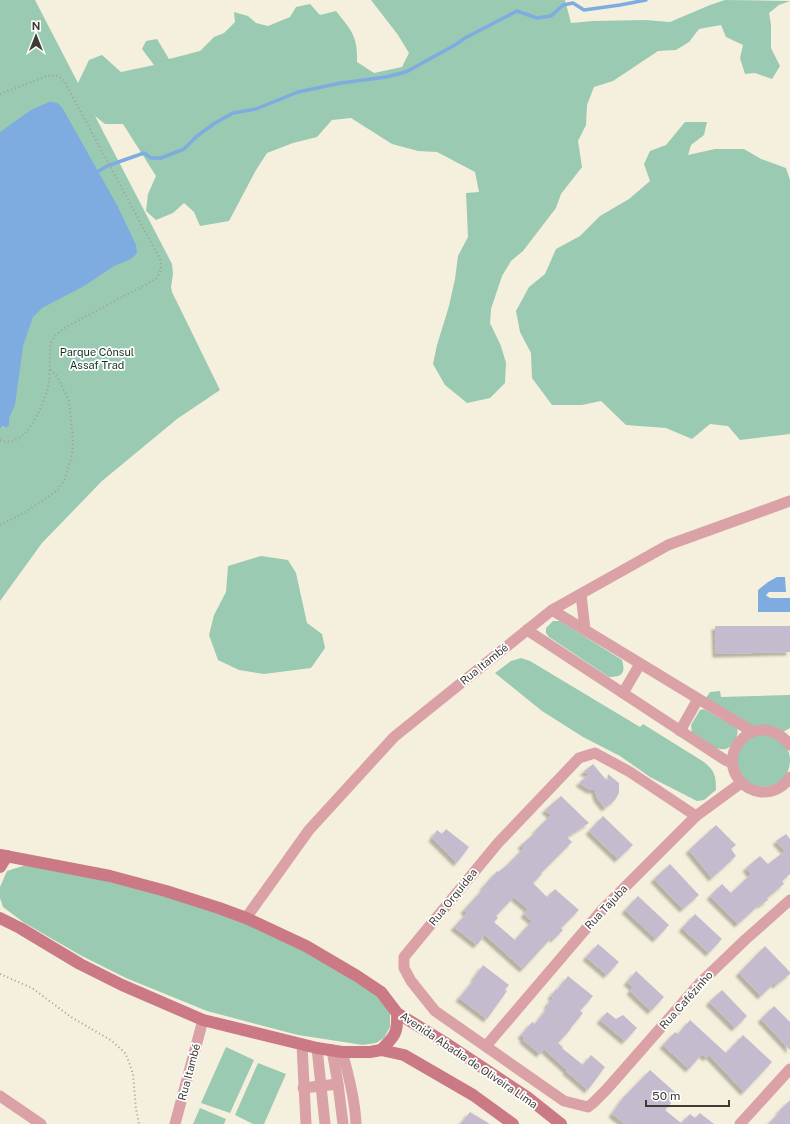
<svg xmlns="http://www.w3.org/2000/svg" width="790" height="1124" font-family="'Public Sans',sans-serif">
<defs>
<filter id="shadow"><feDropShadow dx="-3.5" dy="3.5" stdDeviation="1" flood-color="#0004"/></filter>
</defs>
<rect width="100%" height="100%" fill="#f5f0dd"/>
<!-- green -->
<g fill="#9acab1">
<path d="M0,0H35L78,83L89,60L102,55L121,72L154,65L142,49L146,41L157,39L169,59L200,51L214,37L224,33L235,22L234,12L248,16L256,23L268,26L290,17L296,7L310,4L320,15L336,11C351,30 358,36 357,62L374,73L402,67L409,53L398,35L371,0H565L571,23L593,21L645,20L670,22L710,5L725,0L790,1L779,5L769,13L771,25V48L780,66L772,79L755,73L745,74L740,58L743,45L726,37L721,25L699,29L689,42L676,50L658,51L613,81L594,87L587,105L586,125L578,141L582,167L561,194L556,208L523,251L511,261L502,276L491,309L490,323L501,346L506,363L505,383L490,398L467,403L445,385L433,364L437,345L449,306L455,279L458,256L468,237L466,193L479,192L475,172L437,152L418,151L392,144L351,118L332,120L317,137L293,143L267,153L256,170L229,221L200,226L194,212L184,203L173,213L156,220L146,211L148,194L156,176L123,124H105L95,116L172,264L173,274L171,287L172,292L220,390L177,419L102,481L42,543L0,601Z"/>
<path d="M685,122H707L704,135L691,145L688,155L715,149H744L761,159L786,168L790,180V434L740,440L728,426L710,424L692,439L666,428L626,425L601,401L582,405H552L532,378L531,353L520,332L516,311L529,287L545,274L556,249L580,236L600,216L629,199L650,181L644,164L650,151L666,145Z"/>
<path d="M261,556L288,560L296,573L307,623L322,634L325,648L311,668L264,674L239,670L218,660L209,635L214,615L226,592L228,566Z"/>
<path d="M553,621H560L622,660C626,673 622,677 609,677L549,637L546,633V628Z"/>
<path d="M521,658L530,661L640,727L643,724L704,762C715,771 716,776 716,790L704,800L697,801L650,777L620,756L583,737L542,711L495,673L511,661Z"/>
<path d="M720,691L721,697L790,695V728L783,732C772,725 764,725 752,726L706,698L710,692Z"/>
<path d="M704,709L737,728C739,734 736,738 733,743C723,759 703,740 692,733L691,725L700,710Z"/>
<path d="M771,735C775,738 780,741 783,744C788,748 790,754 790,760C790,794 741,795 737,767C735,755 742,738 755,736C760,735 766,735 771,735Z"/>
<path d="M26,865L57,867L218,910L302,949L378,996L390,1012V1027L384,1038L376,1043L363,1045L298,1035L207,1011L126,978L80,955L23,922L3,907L0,898V887L7,871Z"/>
<path d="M226,1047L254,1060L230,1113L201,1103Z"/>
<path d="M258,1063L286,1074L264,1124H253L235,1115Z"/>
<path d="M200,1108L226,1119L224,1124H193Z"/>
</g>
<!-- water -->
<g fill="#7eace0">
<path d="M49,102C56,102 59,103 63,109L117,205L136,245L137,253L131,259L114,266L84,286L42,308L33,317L23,346L15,405L9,418V425L6,428L4,426H2L0,429V132L31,110Z"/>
<path d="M777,577H785L786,592H769L766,595L767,596L770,598H790V612H758V590L768,582Z"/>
</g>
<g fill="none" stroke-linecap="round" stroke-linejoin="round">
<!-- stream -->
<path stroke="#7eace0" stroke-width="3.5" d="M99,171L107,166L144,153L151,158H161L184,149L197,136L215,123L233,113L256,109L298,92L341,83L386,77L406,72L455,45L465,38L517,11L537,18L551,16L563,5L573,3L584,10L620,5L646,0"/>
</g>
<!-- building -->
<g fill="#c4bcce" fill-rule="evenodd" filter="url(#shadow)">
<path d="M715,626H790V652L716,654Z"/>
<path d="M593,764L607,781L608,774L619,783V793L615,800L605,808L597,798L595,790H590L579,783L589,774L583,772Z"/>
<path d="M561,796L589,823L567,837L572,842L541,873L542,874L533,883L547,897L555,889L579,910L561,928L563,930L554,939L552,937L523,969L485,935L477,945L454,927L467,913L464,910L484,888L483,887L497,871L498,872L506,866L524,848L521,845L536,832L535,831L551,815L545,810ZM514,897L528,909L524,914L532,921L515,940L494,922L498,918L496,916Z"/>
<path d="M603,816L633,845L618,859L589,831Z"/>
<path d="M716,825L736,845L731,849L736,856L712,878L689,850Z"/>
<path d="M446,829L469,847L457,863L432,838L437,830L442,834Z"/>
<path d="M786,834L790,839V874L782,881L784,884L767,898L768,900L761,905L760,904L738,924L710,896L722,884L731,893L751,874L746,868L760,856L768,864L785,851L776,841Z"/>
<path d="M670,864L699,895L683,909L654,879Z"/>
<path d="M638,896L669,925L656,939L625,910Z"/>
<path d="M695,914L722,939L709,953L682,928Z"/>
<path d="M598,944L619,962L607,975L586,957Z"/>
<path d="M765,946L790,972V974L776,985L774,983L761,996L739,973Z"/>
<path d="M483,965L509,985L505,990L507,991L487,1019L459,998L475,979L474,978Z"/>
<path d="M636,971L664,997L651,1011L630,991L633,987L627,982Z"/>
<path d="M568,976L593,996L580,1011L583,1013L570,1029H571L558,1043L563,1047L562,1048L583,1065L591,1055L605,1067L588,1090L566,1071L567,1070L544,1049L540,1054L523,1040L524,1038L521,1035L532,1022L535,1024L549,1006L547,1005L553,998L551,996L556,989L557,990Z"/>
<path d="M722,990L747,1016L735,1028L709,1002Z"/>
<path d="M774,1006L790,1022V1050L761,1019Z"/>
<path d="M607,1012L616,1019L623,1015L637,1028L625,1041L600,1020Z"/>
<path d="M690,1020L726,1053L743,1035L772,1062L744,1092L709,1055L707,1058L702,1054L689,1069L663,1045L675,1032L678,1034Z"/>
<path d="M650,1070L677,1094L670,1101L671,1103L665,1110L681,1123L690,1114L695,1118L700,1113L714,1124H625L612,1114L623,1098Z"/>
<path d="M790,1100V1124H768L780,1112L779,1111Z"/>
<path d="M470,1112L490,1124H460Z"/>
</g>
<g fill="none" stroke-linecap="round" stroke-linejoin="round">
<!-- path -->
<g stroke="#a29f91" stroke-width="2" stroke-dasharray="1 3" stroke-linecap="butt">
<path d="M0,94L47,76L56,75L63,79L160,259C162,267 161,272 156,279L70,325C63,329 56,333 52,341C48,350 51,376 48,387C43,406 25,451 0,440"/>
<path d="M0,525L24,513L58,490L65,479L72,455L73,440L69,401L58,378L50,369"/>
<path d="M0,974L32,988L71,1017L112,1041L126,1054L133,1074L136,1109L139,1124"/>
</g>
<!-- street -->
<g stroke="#daa1a7" stroke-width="11">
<path d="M581,594L585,630"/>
<path d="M552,610L753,732"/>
<path d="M527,630L725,760L732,763"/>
<path d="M623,693L640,664"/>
<path d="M680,731L698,699"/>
<path d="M790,745C760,707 714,750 740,781C745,787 753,791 761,792C773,793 784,787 790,777"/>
<path d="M696,816L630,772L595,753L579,758L498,843L404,957V968L411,981L435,1011L564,1101L588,1107L593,1103L607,1089L700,983L746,939L790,900"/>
<path d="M246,918L309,830L394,737L552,610L668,545L790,501"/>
<path d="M302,1045L306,1124"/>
<path d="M486,1046L602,910L696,816L741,783"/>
<path d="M317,1048L325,1124"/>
<path d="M332,1050L338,1084L343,1124"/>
<path d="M342,1052C349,1076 355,1099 356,1124"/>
<path d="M303,1088L338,1084"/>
<path d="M0,1096L41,1124"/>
<path d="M175,1124L203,1020"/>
<path d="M740,1124L790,1069"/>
</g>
<!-- secondary -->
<g stroke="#cb7984" stroke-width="12">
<path d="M0,855L110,876L166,891L219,908L246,918L306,946L357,976L381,992L397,1013L444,1042L527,1097L561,1124"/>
<path d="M0,867L7,856"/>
<path d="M0,918L20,928L80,964L122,985L203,1020L317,1048L342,1052H370L381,1050L404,1055L473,1095L513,1124"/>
<path d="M381,1050C395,1036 398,1033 397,1013"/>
</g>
</g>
<g text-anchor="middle" stroke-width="3.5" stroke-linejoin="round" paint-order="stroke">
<!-- park labels -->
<g font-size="11" fill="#113223" stroke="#fff">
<text x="97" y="356">Parque Cônsul<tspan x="97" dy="13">Assaf Trad</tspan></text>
</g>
<!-- street labels -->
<g font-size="11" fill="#3d3b34" stroke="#fff">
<text transform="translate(484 664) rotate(-39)" y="4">Rua Itambé</text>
<text transform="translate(453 897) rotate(-51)" y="4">Rua Orquídea</text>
<text transform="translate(606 907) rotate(-47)" y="4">Rua Tajuba</text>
<text transform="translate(686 1000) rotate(-48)" y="4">Rua Cafézinho</text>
<text transform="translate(469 1060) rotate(34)" y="4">Avenida Abadia de Oliveira Lima</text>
<text transform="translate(189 1072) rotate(-75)" y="4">Rua Itambé</text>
</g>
</g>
<!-- north arrow -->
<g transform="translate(36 36)" stroke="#ffffff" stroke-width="3" paint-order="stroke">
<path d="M0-3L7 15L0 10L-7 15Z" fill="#3d3b34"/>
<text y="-6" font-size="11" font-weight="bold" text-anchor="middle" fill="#3d3b34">N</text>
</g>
<!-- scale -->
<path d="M646 1100v6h83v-6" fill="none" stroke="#3d3b34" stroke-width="2"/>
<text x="652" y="1100" font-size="12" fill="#3d3b34" stroke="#ffffff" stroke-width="3" paint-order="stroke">50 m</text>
</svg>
